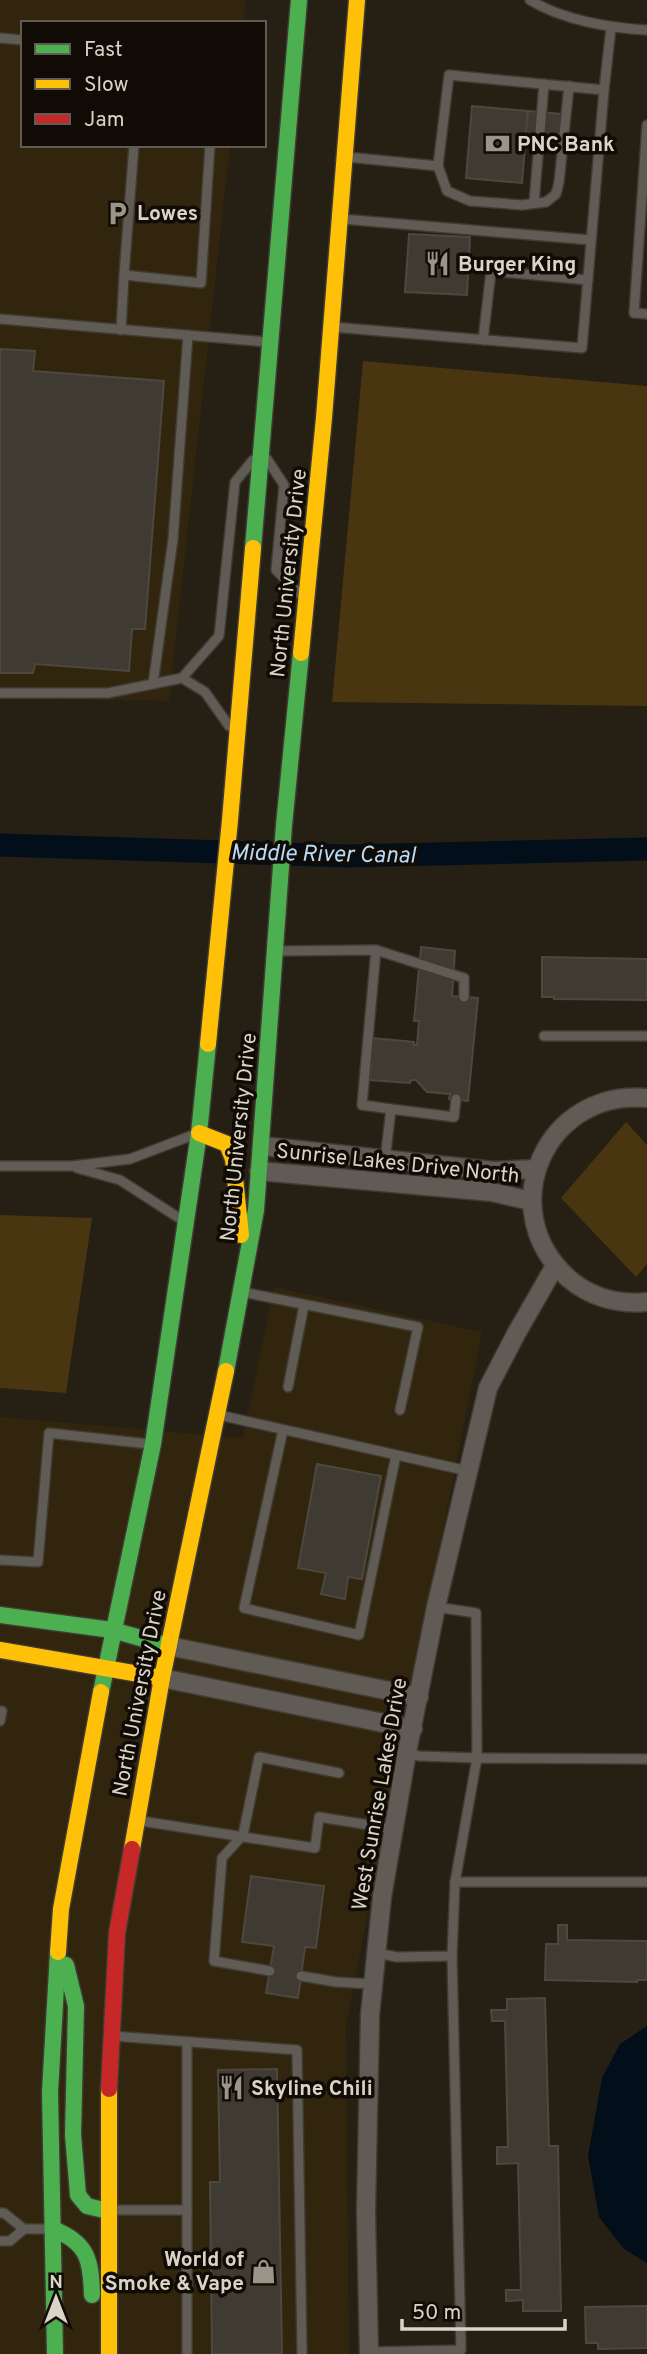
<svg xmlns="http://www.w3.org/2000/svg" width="647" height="2354" font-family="Overpass,sans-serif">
<rect width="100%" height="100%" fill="#251f14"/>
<!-- built -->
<g fill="#31250d">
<path d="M0,0H246L243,23H23V145H230L169,701L0,698Z"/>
<path d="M274,1287L482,1332L346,2026L349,2354H0V1417L243,1438Z"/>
</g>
<!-- green -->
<g fill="#493611">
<path d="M363,361L647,386V706L332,702Z"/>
<path d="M626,1122L647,1145V1264L636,1277L561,1198Z"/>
<path d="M0,1215L92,1218L66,1393L0,1388Z"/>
</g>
<!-- water -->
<path fill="#030e1b" d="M647,2026V2263L624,2249L599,2217L588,2156L602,2078L620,2044Z"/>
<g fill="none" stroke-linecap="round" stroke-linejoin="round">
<!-- canal -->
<path stroke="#030e1b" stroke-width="23" d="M0,845L347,856L647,849"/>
</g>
<!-- building -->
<g fill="#3f3a32" stroke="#4d483f" stroke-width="2">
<path d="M472,106L528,111L522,183L466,178Z"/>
<path d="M528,111L561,114L558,144L525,142Z"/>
<path d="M409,234L470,237L467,295L405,292Z"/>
<path d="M0,349L35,351L33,371L164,381L145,629H132L129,671L35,664L33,673H0Z"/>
<path d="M421,947L455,951L452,996L478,998L468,1101L449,1099L450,1094L427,1092L416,1080H411L410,1083L370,1080L373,1038L414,1042V1045H417L419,1021H414Z"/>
<path d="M542,957L647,959V1000L554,999V997H542Z"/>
<path d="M317,1464L381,1476L362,1579L348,1577L345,1599L321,1594L326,1573L298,1568Z"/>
<path d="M251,1876L324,1886L316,1948L305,1947L298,1998L266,1993L274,1946L242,1942Z"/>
<path d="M558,1925H567V1940L647,1941V1980H637V1982L545,1980L546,1944H558Z"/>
<path d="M545,1998L549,2146H558L561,2311H523V2300L506,2301V2290H521L518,2163L497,2164V2147H508L505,2021H492L491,2010H507V1999Z"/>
<path d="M277,2069L282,2354H212L210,2182H220L218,2070Z"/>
<path d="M647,2306V2348L598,2349V2343H586L585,2307Z"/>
</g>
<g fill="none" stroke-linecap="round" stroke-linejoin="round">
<defs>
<g id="lane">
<path d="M530,0C562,20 610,28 647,30"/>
<path d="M0,38L23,40"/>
<path d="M647,125L634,313L647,314"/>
<path d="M347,157L438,166L449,75L604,90L611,28"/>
<path d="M438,166L447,191L470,201L522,205L546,202L556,194L559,182L569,86"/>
<path d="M534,203L544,84"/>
<path d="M342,219L591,240"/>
<path d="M124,275L134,145"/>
<path d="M0,319L267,342"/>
<path d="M333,327L582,348L604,90"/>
<path d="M121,330L124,275L201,283L210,145"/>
<path d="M483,340L491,271L588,280"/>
<path d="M267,459L284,485L276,570L300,594"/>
<path d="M153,684L173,539L188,335"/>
<path d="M0,693H108L182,678"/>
<path d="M229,726L205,692L182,678L219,636L235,482L253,460"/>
<path d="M376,950L362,1105L391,1109L385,1160"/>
<path d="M277,951L376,950L464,978V997"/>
<path d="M544,1036H647"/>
<path d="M391,1109L454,1117L456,1099"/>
<path d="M0,1166H72L130,1159L193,1135"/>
<path d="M77,1168L120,1180L182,1220"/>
<path d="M242,1292L418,1327L400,1410"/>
<path d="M288,1387L304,1305"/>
<path d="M219,1415L468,1471"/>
<path d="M283,1430L244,1608L359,1635L396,1455"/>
<path d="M0,1560L38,1562L49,1433L149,1444"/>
<path d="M0,1711H2L0,1721"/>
<path d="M407,1752L419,1756L477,1758L476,1613L436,1607"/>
<path d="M141,1821L315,1848L319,1817L394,1829"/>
<path d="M455,1882H647"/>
<path d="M376,1953L397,1957L452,1956L455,1882L477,1758L647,1759"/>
<path d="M270,1971L214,1961L222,1858L243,1835L259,1757L339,1773"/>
<path d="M301,1976L336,1982L373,1984"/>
<path d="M113,2036L297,2050L302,2354"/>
<path d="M113,2210H187"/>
<path d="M0,2213H4L24,2229H49"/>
<path d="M0,2241H10L24,2229"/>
<path d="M369,2352L461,2350L452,1956"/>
<path d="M187,2354V2043"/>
</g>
<g id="street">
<path d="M647,1098C546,1088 492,1209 568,1278C590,1297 618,1305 647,1302"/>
<path d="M262,1146L494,1171L536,1169"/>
<path d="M259,1171L492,1192L531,1201"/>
<path d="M169,1646L419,1697"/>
<path d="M162,1678L413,1729"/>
<path d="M369,2354L366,2212L370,2015L382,1897L407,1752L436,1607L488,1388L516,1334L555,1266"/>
</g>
<g id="fast">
<path d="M253,548L299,0"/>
<path d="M226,1371L256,1210L284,825L301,653"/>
<path d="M0,1615L112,1630L169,1646"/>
<path d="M101,1692L153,1444L199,1133L208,1044"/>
<path d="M66,1965L76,2006L73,2135L78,2195L87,2206L108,2211"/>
<path d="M53,2229C88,2243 91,2260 92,2295"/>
<path d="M55,2354L50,2092L58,1952"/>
</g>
<g id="slow">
<path d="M301,653L324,418L357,0"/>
<path d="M208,1044L230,820L253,548"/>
<path d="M199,1133L227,1144L233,1159L241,1235"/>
<path d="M0,1650L162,1678"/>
<path d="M132,1849L162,1678L226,1371"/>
<path d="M58,1952L61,1909L101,1692"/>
<path d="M109,2089V2354"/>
</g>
<path id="jam" d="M109,2089L117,1933L132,1849"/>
</defs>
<!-- lane casing -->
<use href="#lane" stroke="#3f3a32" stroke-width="12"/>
<!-- street casing -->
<use href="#street" stroke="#3f3a32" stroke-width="21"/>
<!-- fast casing -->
<use href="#fast" stroke="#3f3a32" stroke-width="19"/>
<!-- slow casing -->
<use href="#slow" stroke="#3f3a32" stroke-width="19"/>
<!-- jam casing -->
<use href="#jam" stroke="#3f3a32" stroke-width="19"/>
<!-- lane -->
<use href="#lane" stroke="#605b54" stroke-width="9"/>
<!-- street -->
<use href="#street" stroke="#605b54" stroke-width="18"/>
<!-- fast -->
<use href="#fast" stroke="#4caf50" stroke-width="16"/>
<!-- slow -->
<use href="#slow" stroke="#ffc107" stroke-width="16"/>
<!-- jam -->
<use href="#jam" stroke="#c62828" stroke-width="16"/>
</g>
<!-- icons -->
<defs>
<symbol id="bank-bare" viewBox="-9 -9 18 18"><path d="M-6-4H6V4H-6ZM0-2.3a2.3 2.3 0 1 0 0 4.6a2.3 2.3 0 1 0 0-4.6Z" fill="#9b9589" stroke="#100b05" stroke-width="2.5" paint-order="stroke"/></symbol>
<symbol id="parking-bare" viewBox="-9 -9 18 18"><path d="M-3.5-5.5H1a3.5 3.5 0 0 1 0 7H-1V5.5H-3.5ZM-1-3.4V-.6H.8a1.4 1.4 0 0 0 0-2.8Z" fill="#9b9589" stroke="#100b05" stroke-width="2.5" paint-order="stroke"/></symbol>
<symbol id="restaurant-bare" viewBox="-9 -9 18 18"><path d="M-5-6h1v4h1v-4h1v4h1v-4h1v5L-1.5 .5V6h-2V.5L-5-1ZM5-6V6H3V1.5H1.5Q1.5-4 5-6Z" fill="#9b9589" stroke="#100b05" stroke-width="2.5" paint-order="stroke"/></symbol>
<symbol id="shop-bare" viewBox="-9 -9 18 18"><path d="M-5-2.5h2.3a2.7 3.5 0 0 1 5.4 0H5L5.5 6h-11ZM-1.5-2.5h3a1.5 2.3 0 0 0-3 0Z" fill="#9b9589" stroke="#100b05" stroke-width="2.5" paint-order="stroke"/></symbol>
</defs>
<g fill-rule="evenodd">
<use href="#bank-bare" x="480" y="126" width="35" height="35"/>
<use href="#parking-bare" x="100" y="196" width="35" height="35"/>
<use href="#restaurant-bare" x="420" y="246" width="35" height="35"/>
<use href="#restaurant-bare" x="214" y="2070" width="35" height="35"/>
<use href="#shop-bare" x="246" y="2254" width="35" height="35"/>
</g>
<g text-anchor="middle" stroke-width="7" stroke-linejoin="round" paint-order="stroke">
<!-- poi labels -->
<g font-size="21" font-weight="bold" fill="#dad4c8" stroke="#100b05" text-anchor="start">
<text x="517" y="151">PNC Bank</text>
<text x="137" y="220">Lowes</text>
<text x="458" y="271">Burger King</text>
<text x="251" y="2095">Skyline Chili</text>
<text x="244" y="2266" text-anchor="end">World of<tspan x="244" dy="24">Smoke &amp; Vape</tspan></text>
</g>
<!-- street labels -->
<g font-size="21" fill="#dad4c8" stroke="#100b05">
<text transform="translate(288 573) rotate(-84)" y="7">North University Drive</text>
<text transform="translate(238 1137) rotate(-84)" y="7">North University Drive</text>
<text transform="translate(398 1163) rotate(6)" y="7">Sunrise Lakes Drive North</text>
<text transform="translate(139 1693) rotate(-79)" y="7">North University Drive</text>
<text transform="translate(379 1794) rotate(-80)" y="7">West Sunrise Lakes Drive</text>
</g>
<!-- water labels -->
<g font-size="23" font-style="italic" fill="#b6daf9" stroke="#100b05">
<text transform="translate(323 853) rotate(1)" y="8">Middle River Canal</text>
</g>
</g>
<!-- legend -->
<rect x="21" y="21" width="245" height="126" fill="#100b05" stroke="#615b53" stroke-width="2"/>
<rect x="35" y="44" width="35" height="10" fill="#4caf50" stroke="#615b53" stroke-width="2"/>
<text x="84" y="56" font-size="21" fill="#dad4c8">Fast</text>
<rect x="35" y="79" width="35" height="10" fill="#ffc107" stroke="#615b53" stroke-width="2"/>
<text x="84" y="91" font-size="21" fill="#dad4c8">Slow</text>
<rect x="35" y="114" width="35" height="10" fill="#c62828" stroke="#615b53" stroke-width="2"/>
<text x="84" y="126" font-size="21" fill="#dad4c8">Jam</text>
<!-- north arrow -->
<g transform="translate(56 2298)" stroke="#100b05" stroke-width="5" paint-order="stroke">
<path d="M0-5L12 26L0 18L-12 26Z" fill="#dad4c8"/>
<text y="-10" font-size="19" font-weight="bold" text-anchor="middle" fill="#dad4c8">N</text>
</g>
<!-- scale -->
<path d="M402 2319v10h163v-10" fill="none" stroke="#dad4c8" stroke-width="3.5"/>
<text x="412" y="2319" font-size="21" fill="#dad4c8" stroke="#100b05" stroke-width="5" paint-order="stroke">50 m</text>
</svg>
